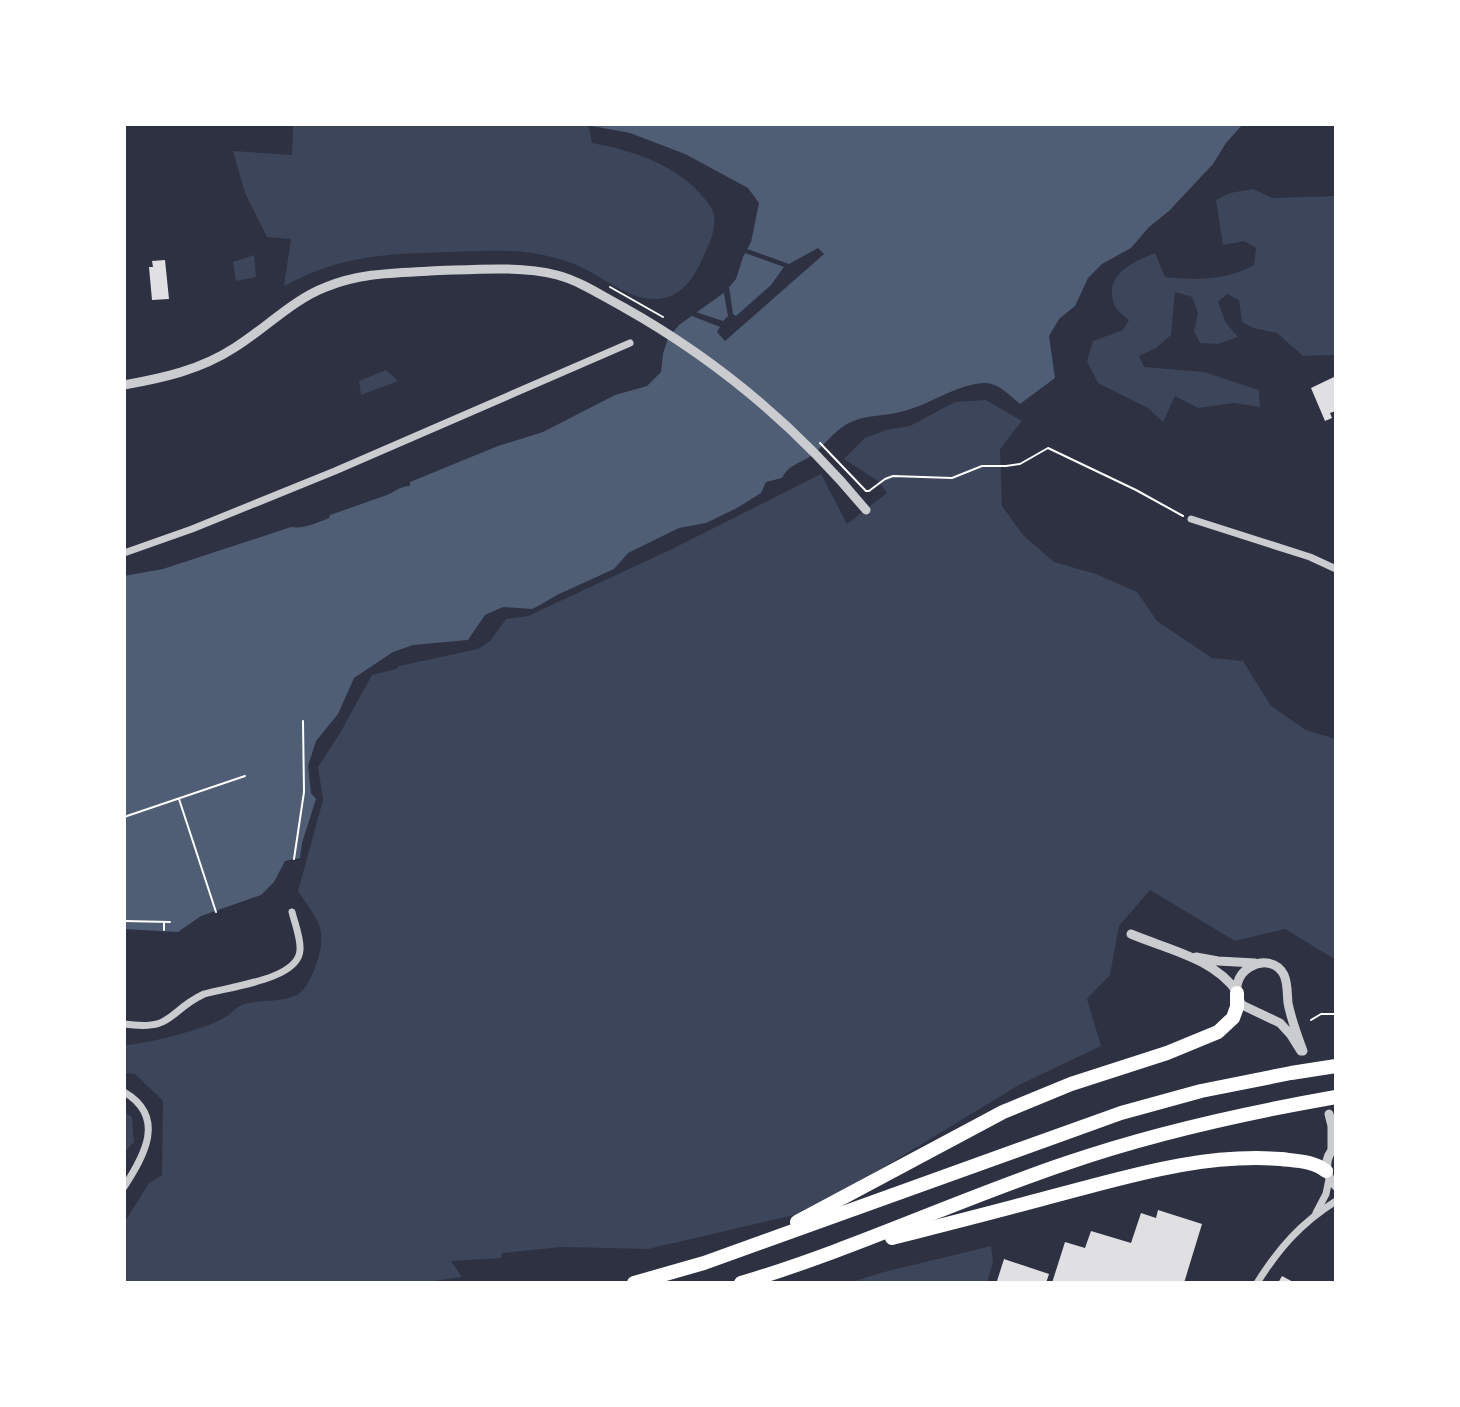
<svg xmlns="http://www.w3.org/2000/svg" width="1460" height="1407" font-family="'Titillium Web',sans-serif">
<rect width="100%" height="100%" fill="#2d3142"/>
<!-- green -->
<g fill="#3c4559">
<path d="M293,124H581L589,127L592,143C631,150 678,165 704,198C707,202 711,206 713,211C717,225 712,238 706,251C696,274 684,298 656,299C627,300 600,274 574,264C532,248 496,250 453,252C387,254 344,254 284,286L291,239L267,237L245,193L233,151L292,155Z"/>
<path d="M1253,189L1272,198L1336,196V355L1303,356L1277,333L1253,328L1242,322L1239,300L1227,294L1218,302L1226,323L1238,337L1218,344L1200,343L1194,331L1198,313L1192,297L1175,292L1171,335L1156,348L1139,356L1144,367L1204,372L1259,390L1260,407L1234,403L1198,408L1175,396L1163,422L1148,408L1098,383L1087,361L1093,341L1123,330L1129,320C1124,316 1116,310 1114,304C1104,274 1133,262 1155,253L1165,277C1199,280 1223,281 1254,265L1256,248L1244,241L1223,245L1216,200L1230,193Z"/>
<path d="M254,255L256,277L236,281L233,262Z"/>
<path d="M386,370L398,381L361,395L359,381Z"/>
<path d="M986,400L1022,421L1000,449L1002,506L1023,535L1054,562L1096,574L1137,592L1157,621L1212,658L1243,661L1271,706L1306,730L1336,739V960L1285,929L1235,941L1150,890L1119,926L1110,975L1087,999L1101,1046L1019,1085L812,1211L648,1249L562,1247L502,1253L501,1258L451,1261L462,1277L419,1283H124V1223L149,1183L162,1175L163,1101L135,1074L124,1073V1045C148,1044 201,1030 222,1019C230,1015 236,1007 244,1004C261,999 280,1003 297,995C311,988 324,948 321,933C319,918 306,904 298,891L323,800L318,767L340,733L372,675L396,669L399,666L478,649L490,641L506,619L528,616L672,549L821,474L847,524L887,493L878,481L844,459L865,438L886,430L910,426L955,402Z"/>
<path d="M124,1112L132,1117L134,1142L124,1153Z"/>
<path d="M991,1246L993,1262L987,1283H849L880,1273Z"/>
</g>
<!-- water -->
<path fill="#4f5d75" d="M581,124H1243L1226,143L1213,164L1169,211L1149,227L1131,248L1102,264L1088,278L1075,306L1059,319L1049,336L1055,378L1020,404C1010,396 998,382 984,383C954,385 932,404 904,411C885,417 865,414 847,424C833,432 823,447 811,456C800,463 787,466 782,478L766,482L761,493L737,508L706,523L679,528L628,553L614,569L557,595L540,605L532,609L503,607L485,615L468,640L413,645L393,652L354,678L338,714L316,741L308,766L311,793L316,799L302,843L300,858L285,861L274,882L261,895L201,916L178,932L124,929V576L163,569L291,527C305,529 316,523 329,518L330,515C348,509 366,502 384,496C394,493 399,486 410,486V482L498,446L543,432L615,395L647,386L661,372L663,354L668,338L679,325L725,292L736,279L743,257L751,242L759,203L748,188L685,154L630,133Z"/>
<!-- pier -->
<path fill="#2d3142" d="M818,248L824,254L725,341L717,332L720,327L692,316L696,312L723,321L728,316L724,293L729,287L733,314L736,316L771,285L784,267L745,253L747,249L789,264Z"/>
<!-- building -->
<g fill="#e0e0e3">
<path d="M165,260L169,299L152,300L149,267H153L152,261Z"/>
<path d="M1336,376V411L1330,413L1332,418L1325,421L1311,388Z"/>
<path d="M1158,1210L1202,1224L1184,1283H1052L1065,1242L1085,1248L1091,1231L1131,1243L1141,1213L1156,1218Z"/>
<path d="M1004,1259L1049,1274L1046,1283L997,1281Z"/>
<path d="M1282,1276L1295,1283H1278Z"/>
</g>
<g fill="none" stroke-linecap="round" stroke-linejoin="round">
<!-- path -->
<g stroke="#fff" stroke-width="2">
<path d="M610,287L663,317"/>
<path d="M820,443L866,491H869L885,479L893,476L952,478L982,466H1006L1020,464L1048,448L1136,490L1183,516"/>
<path d="M179,799L216,912"/>
<path d="M124,817L245,776"/>
<path d="M294,859L304,792L303,721"/>
<path d="M124,921L170,922"/>
<path d="M164,930V923"/>
<path d="M1311,1020L1321,1014H1336"/>
</g>
<!-- minor -->
<g stroke="#caccd0" stroke-width="7">
<path d="M1191,519L1310,557L1336,569"/>
<path d="M124,553L192,529L335,471L630,343"/>
<path d="M124,1024C175,1031 166,1012 204,994C227,987 299,980 300,950C301,939 295,924 292,912"/>
<path d="M124,1092C167,1117 144,1156 124,1187"/>
<path d="M1316,1213L1326,1194L1329,1179"/>
<path d="M1257,1283C1279,1248 1301,1223 1336,1201"/>
</g>
<!-- tertiary -->
<g stroke="#caccd0" stroke-width="9">
<path d="M124,385C163,378 200,370 234,348C265,329 292,300 326,287C360,273 394,273 430,271C469,270 519,265 557,275C580,281 602,296 623,307C716,359 798,428 866,510"/>
<path d="M1131,934C1166,949 1214,958 1237,992"/>
<path d="M1196,957L1218,961L1255,963"/>
<path d="M1301,1051L1291,1035L1280,1023L1242,1005C1221,972 1270,947 1284,975C1288,984 1287,994 1288,1003C1291,1019 1297,1035 1303,1051"/>
<path d="M1329,1114L1332,1126V1149"/>
<path d="M1336,1146C1323,1158 1324,1174 1336,1186"/>
</g>
<!-- motorway -->
<g stroke="#fff" stroke-width="14">
<path d="M797,1222L1003,1112L1071,1084L1167,1053L1218,1032L1233,1018L1237,1007V993"/>
<path d="M892,1238C943,1225 995,1212 1046,1198C1124,1178 1199,1153 1281,1159C1297,1161 1313,1161 1326,1171"/>
<path d="M634,1283L704,1263L1121,1113L1201,1091L1291,1073L1336,1066"/>
<path d="M741,1283C852,1250 957,1200 1067,1163C1154,1133 1245,1113 1336,1097"/>
</g>
</g>
<!-- border -->
<rect width="1460" height="1407" fill="none" stroke="#ffffff" stroke-width="252"/>
</svg>
